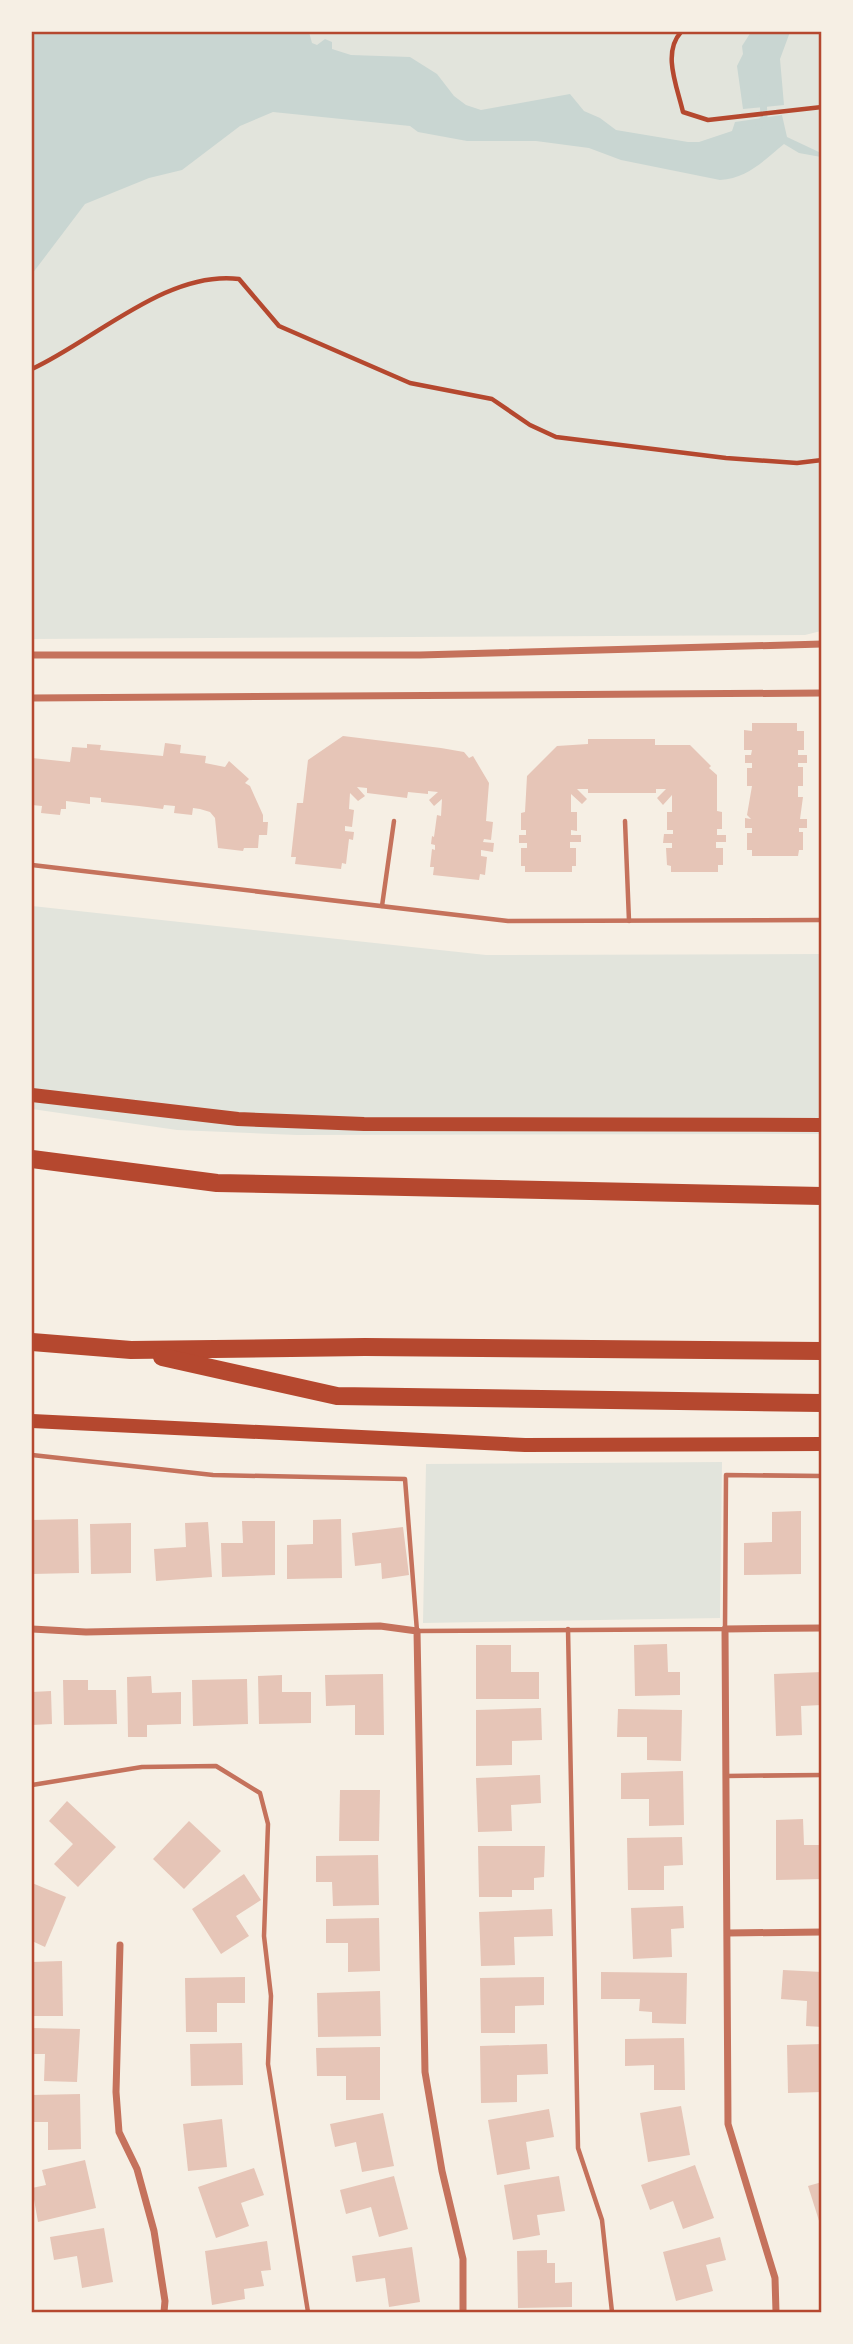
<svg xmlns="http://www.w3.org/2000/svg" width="853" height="2344" font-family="'Golos Text',sans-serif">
<rect width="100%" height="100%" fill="#f6efe4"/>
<!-- green -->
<g fill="#e2e4dc">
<path d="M32,32H821V631L805,635L32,639Z"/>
<path d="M32,906L486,955L821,954V1134L297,1135L177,1130L32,1109Z"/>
<path d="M722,1462L720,1618L423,1623L426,1464Z"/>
</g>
<!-- water -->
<g fill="#c9d6d2">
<path d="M32,32H309L312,43L317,45L325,39L332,42V49L351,55L410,57L437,74L454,96L466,105L481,110L570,94L584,111L600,118L616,130L688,142H699L732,131L735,122L782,115L787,137L821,153V157L799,153L784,144C763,161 748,178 720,180L621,160L589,148L536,141H467L418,132L410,126L273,112L240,126L182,170L149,178L85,204L32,274Z"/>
<path d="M751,32H790L780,59L784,105L743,109L737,66L743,54L742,46Z"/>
</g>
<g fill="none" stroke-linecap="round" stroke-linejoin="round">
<!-- stream -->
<path stroke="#c9d6d2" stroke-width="7" d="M759,126L764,118L763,97"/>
</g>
<!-- building -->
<g fill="#e6c5b7">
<path d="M752,723H797V731H804V750H798V755H807V763H798V767H803V786H798V797H803L800,819H807V828H799V832H803V850H799L798,856H752V850H747V833H752V828H745V818L751,819L747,815L752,786H747V768H752V763H745V755H751L752,750H744V730L752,731Z"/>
<path d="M343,736L441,748L464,752L469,758L473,756L489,783L486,821L493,822L491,840L484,839L483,842L494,843L493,852L481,850V856L487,857L485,875L480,874L479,880L433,875L434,867H430L432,849L435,850V845L431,844L432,836L434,837L437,815L441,816L442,799L434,806L429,800L438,792L428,791V794L408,792L407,798L367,793V788L357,787L365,796L358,801L350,793L349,809L354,810L352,827L345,826V831L354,832L353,840L349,839L346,864L342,863L341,869L295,864L296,857H291L297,803H303L308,760Z"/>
<path d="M588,739H655V745H690L711,766L709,768L717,775V811L722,812V829H717V835H726V842H716V848H723V865H718V872H671V866L667,865L666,848H672V843H663L664,834H673V830H667V812H672V795L663,805L657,798L666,789H656V793H588V789H577L587,799L582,804L571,794V812H577V831L571,830V835H581V842H570V848H576V866H572V872H525V866H521V848H527V843H519V835H526V830H521V813L525,812L527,776L557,746L588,744Z"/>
<path d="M165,743L181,745L180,753L206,756L205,763L225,767L229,761L249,779L245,783L250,786L263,815V822H268L267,835H259L258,848H244L243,851L218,848L215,818L210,812L200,809L193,808L192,815L174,813L175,806L164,805L163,809L139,806L101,802V798L90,797V804L66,801V809H61L60,815L41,813L42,806L32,805V758L70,762L72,747L87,748V744L101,745L100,750L163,756Z"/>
<path d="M801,1511V1574L744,1575V1543L772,1542V1512Z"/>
<path d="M78,1519L79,1573L32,1574V1520Z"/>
<path d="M341,1519L342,1578L287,1579V1545L313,1544V1520Z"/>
<path d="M242,1521H275V1575L222,1577L221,1543H243Z"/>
<path d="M208,1522L212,1577L156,1581L154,1549L186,1547L185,1523Z"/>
<path d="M131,1523V1573L91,1574L90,1524Z"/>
<path d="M403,1527L409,1575L382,1579L381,1563L355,1566L352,1533Z"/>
<path d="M667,1644L668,1672H680V1695L635,1696L634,1645Z"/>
<path d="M476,1645H511V1672H539V1699H476Z"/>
<path d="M822,1672V1705L801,1706L802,1735L776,1736L774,1674Z"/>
<path d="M383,1674L384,1735H355V1705L326,1706L325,1675Z"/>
<path d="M282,1675V1692H311V1723L259,1724L258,1676Z"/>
<path d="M151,1676L152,1693L181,1692V1724L147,1725V1737H128L127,1677Z"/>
<path d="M247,1679L248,1724L193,1726L192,1680Z"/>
<path d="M63,1680H88V1690H116L117,1724L64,1725Z"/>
<path d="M51,1691L52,1724L32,1725V1692Z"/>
<path d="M541,1708L542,1740L512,1741V1765L476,1766V1710Z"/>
<path d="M618,1709L682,1710L681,1761L647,1760V1737H617Z"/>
<path d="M683,1771L684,1825L649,1826V1799H621V1773Z"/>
<path d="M540,1775L541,1803L511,1805L512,1831L478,1832L476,1778Z"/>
<path d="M340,1790H380L379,1841H339Z"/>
<path d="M67,1801L116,1847L78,1887L54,1864L73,1844L49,1821Z"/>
<path d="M803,1819L804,1845H822V1879L776,1880V1820Z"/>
<path d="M189,1821L221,1851L184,1889L153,1859Z"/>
<path d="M682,1837L683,1865L664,1866V1890H628L627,1838Z"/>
<path d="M478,1846H545L544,1877L534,1878V1890H512V1897H479Z"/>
<path d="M378,1855L379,1905L333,1906L332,1882H316V1856Z"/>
<path d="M244,1874L261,1900L236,1916L249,1936L221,1954L192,1909Z"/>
<path d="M32,1883L66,1897L45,1947L32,1941Z"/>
<path d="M683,1906L684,1928L671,1929L672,1957L633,1959L631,1908Z"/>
<path d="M552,1909L553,1936L514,1937L515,1965L481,1966L479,1912Z"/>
<path d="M379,1918L380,1971L348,1972V1943H326V1919Z"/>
<path d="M62,1961L63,2016H32V1962Z"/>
<path d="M783,1970L822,1972V2027L806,2026L807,2001L781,1999Z"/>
<path d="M601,1972L687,1973L686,2024L652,2023V2012L639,2011L640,1999H601Z"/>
<path d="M245,1977V2003H217V2032H186L185,1978Z"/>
<path d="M544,1977V2005L515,2006V2033H481L480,1978Z"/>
<path d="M380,1991L381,2036L318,2037L317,1993Z"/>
<path d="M32,2028L80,2029L77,2082L44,2081L45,2054H32Z"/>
<path d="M684,2038L685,2090H654V2065L625,2066V2039Z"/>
<path d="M242,2043L243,2085L191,2086L190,2044Z"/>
<path d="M547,2044L548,2074L517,2075V2102L481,2103L480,2046Z"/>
<path d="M822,2044V2092L788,2093L787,2045Z"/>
<path d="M380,2047V2100H346V2076H317L316,2048Z"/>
<path d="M80,2094L81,2149L48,2150V2122H32V2095Z"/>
<path d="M681,2106L690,2155L648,2162L640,2113Z"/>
<path d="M549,2109L554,2137L526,2142L530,2169L497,2175L488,2120Z"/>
<path d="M383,2113L394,2166L362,2172L356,2142L335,2147L330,2124Z"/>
<path d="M222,2119L227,2167L188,2171L183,2124Z"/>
<path d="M85,2160L96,2208L38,2222L32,2188L46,2185L42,2170Z"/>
<path d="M695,2165L714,2218L683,2229L673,2201L650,2210L641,2185Z"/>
<path d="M254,2168L264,2195L241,2203L249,2226L216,2238L198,2187Z"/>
<path d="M394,2176L408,2229L379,2237L371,2207L346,2214L340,2190Z"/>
<path d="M559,2176L565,2211L537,2215L540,2235L513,2240L504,2185Z"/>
<path d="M822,2182V2227H821L808,2186Z"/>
<path d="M104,2228L113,2282L82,2288L77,2256L54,2260L50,2237Z"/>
<path d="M720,2237L726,2260L706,2265L713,2291L676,2301L663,2252Z"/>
<path d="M267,2241L271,2270L261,2271L264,2286L244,2289L245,2299L212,2305L205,2251Z"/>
<path d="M412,2247L420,2302L389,2307L385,2278L356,2282L352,2256Z"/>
<path d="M547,2250V2263H555V2283L572,2282V2307L518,2308L517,2251Z"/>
</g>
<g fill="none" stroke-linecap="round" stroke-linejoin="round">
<!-- path -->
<g stroke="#b5482f" stroke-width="4.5">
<path d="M681,32C662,53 677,86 683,112L708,120L822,107"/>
<path d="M32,369C95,340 167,270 239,279L279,326L410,383L492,399L530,425L556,437L726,458L797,463L822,460"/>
</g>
<!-- service -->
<g stroke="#c5725c" stroke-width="4.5">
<path d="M625,821L629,921"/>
<path d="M32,865L508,921L822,920"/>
<path d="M382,906L394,821"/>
<path d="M32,1455L213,1475L405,1479L417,1631L725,1629L726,1475L822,1476"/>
<path d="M568,1629L578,2148L602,2220L612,2312"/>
<path d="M726,1776L822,1775"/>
<path d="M32,1785L142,1767L216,1766L260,1793L268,1824L264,1936L271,1996L268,2064L308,2312"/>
</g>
<!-- minor -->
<g stroke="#c5725c" stroke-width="7">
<path d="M32,655H420L822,644"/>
<path d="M32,698L822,693"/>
<path d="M32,1629L86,1632L380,1626L417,1631L425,2072L442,2171L463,2259V2312"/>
<path d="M728,1933L822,1932"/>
<path d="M120,1945L116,2092L119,2132L137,2169L154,2231L165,2301L164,2312"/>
<path d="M776,2312L775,2278L728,2124L725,1629L822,1628"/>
</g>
<!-- secondary -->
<g stroke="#b5482f" stroke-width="14">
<path d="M32,1095L238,1119L364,1124L822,1125"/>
<path d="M32,1421L525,1445L822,1444"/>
</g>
<!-- motorway -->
<g stroke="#b5482f" stroke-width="18">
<path d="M32,1159L217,1183L822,1196"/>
<path d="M32,1342L131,1350L365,1347L822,1351"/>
<path d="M162,1357L337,1396L822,1403"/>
</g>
</g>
<!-- border -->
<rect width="853" height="2344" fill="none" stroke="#f6efe4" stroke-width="66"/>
<rect x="33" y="33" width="787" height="2278" fill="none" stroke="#b5482f" stroke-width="2.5"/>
</svg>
